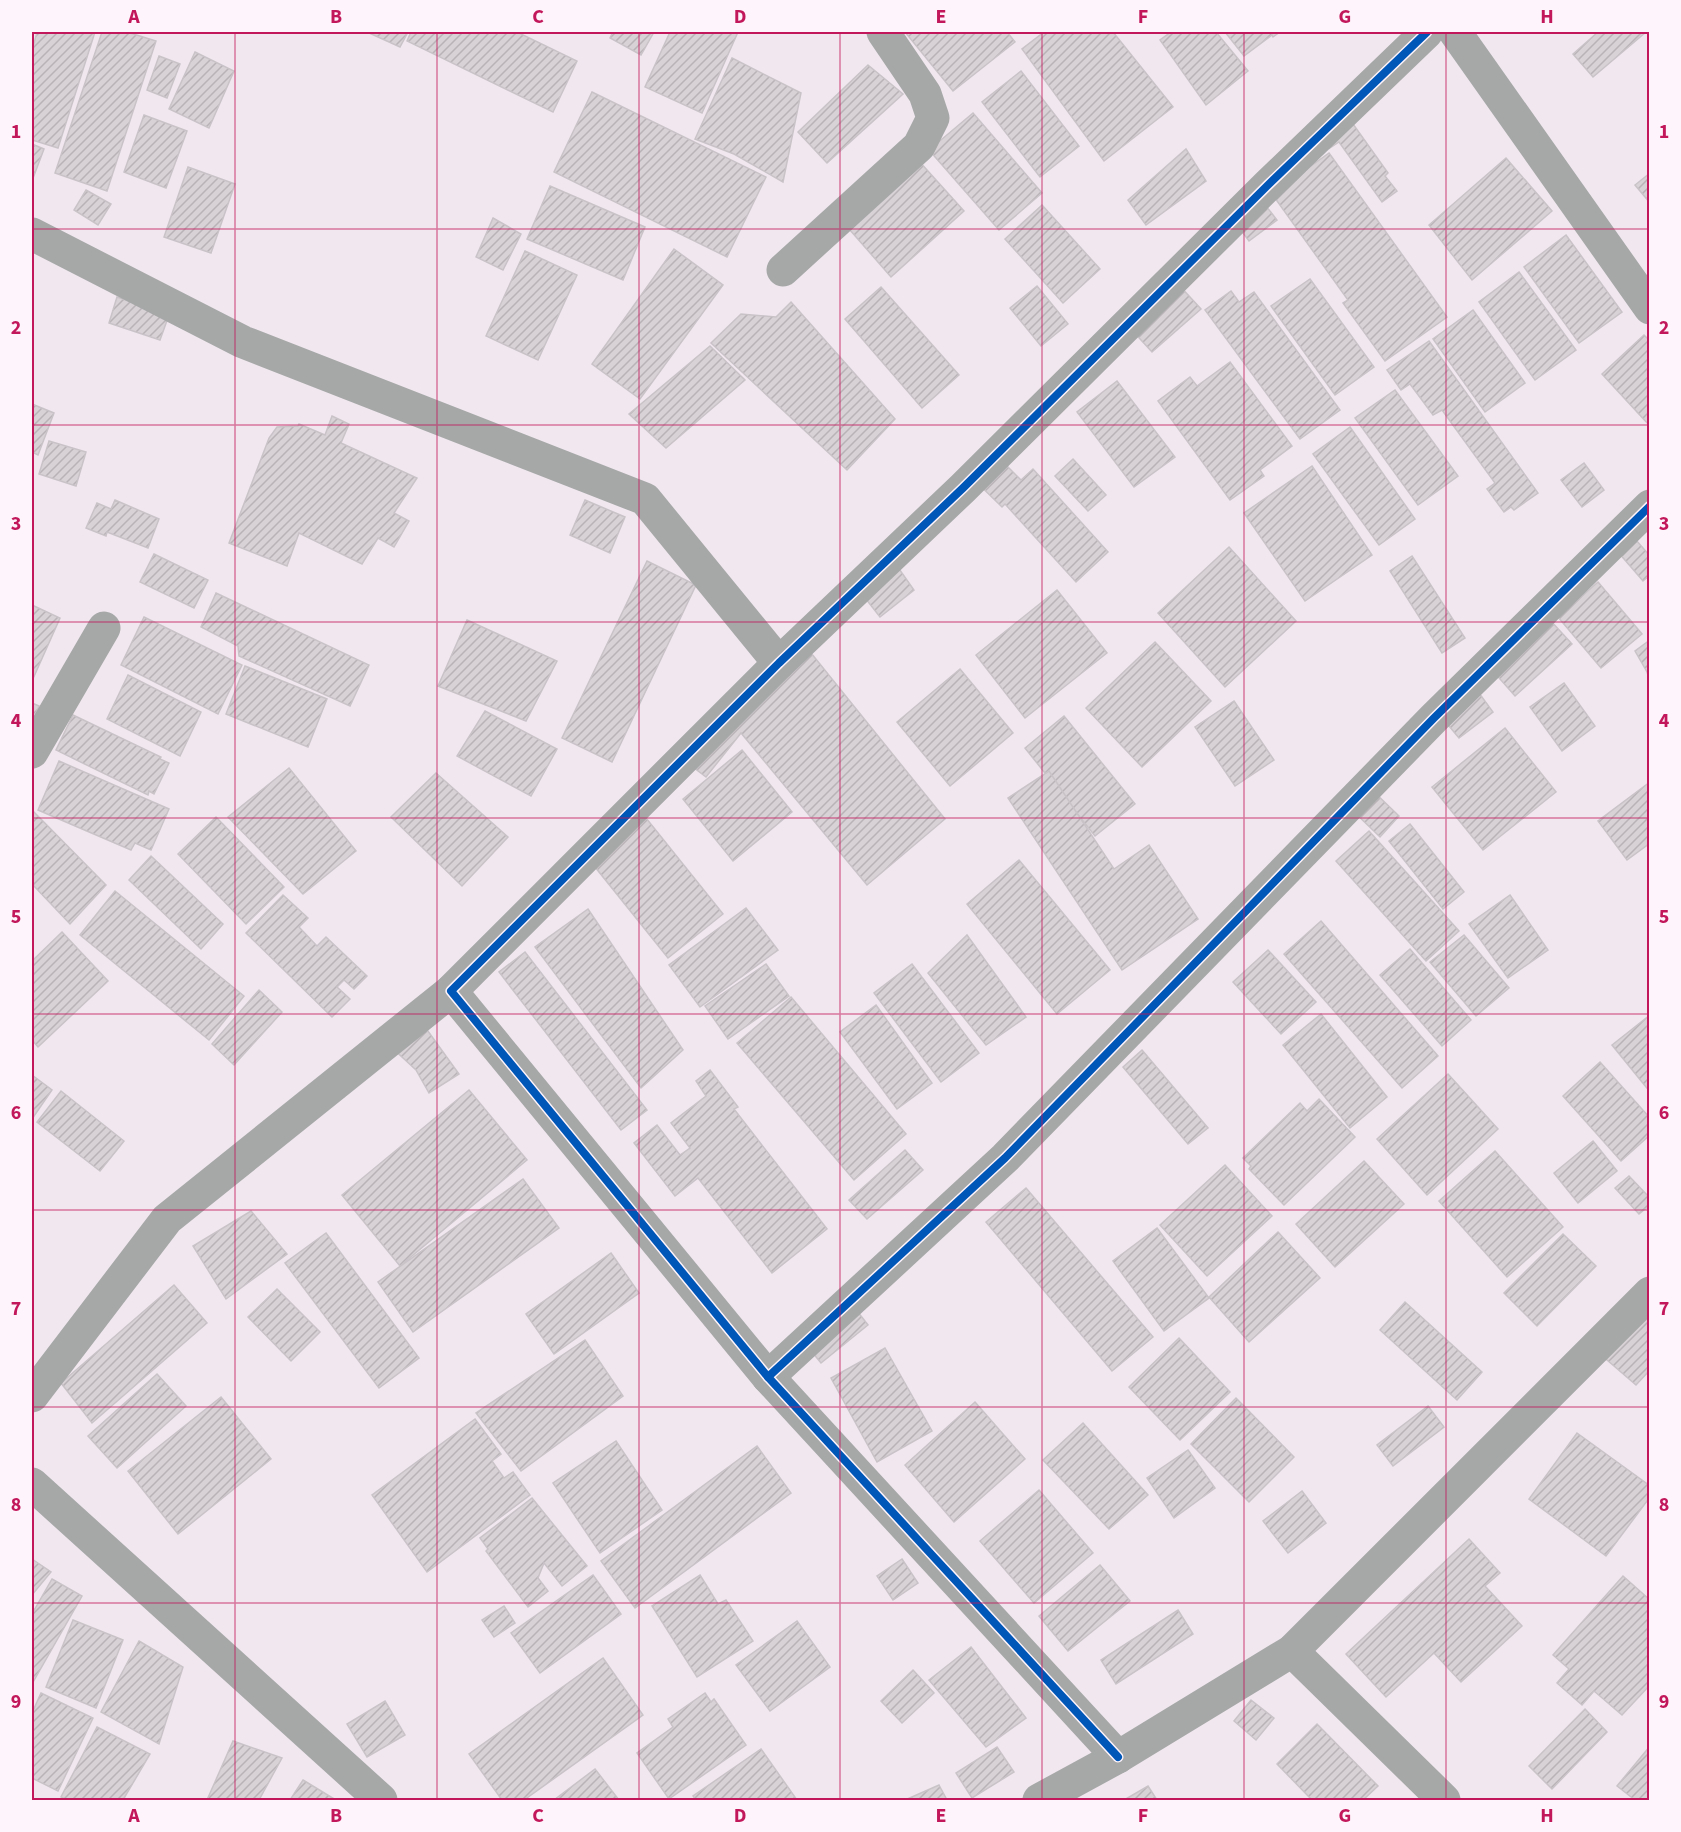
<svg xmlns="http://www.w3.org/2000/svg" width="1681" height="1832" font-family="'Source Sans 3',sans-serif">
<defs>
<pattern id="building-hatch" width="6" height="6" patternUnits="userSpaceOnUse" patternTransform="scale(1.5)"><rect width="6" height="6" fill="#d8d1d6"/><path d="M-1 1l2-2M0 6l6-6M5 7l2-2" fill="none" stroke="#b9b3b7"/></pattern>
</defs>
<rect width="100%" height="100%" fill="#f1e8ef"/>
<!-- building -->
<g fill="url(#building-hatch)" stroke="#c9c3c8" stroke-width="1.5">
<path d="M37,32H95L58,148L32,140V51Z"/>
<path d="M102,32H127L156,41L107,191L55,173Z"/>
<path d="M367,32H408L400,47Z"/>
<path d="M411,32H517L577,61L553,112L407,41Z"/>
<path d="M613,32H654L641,55L610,38Z"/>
<path d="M670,32H738L702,113L645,87Z"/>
<path d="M905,32H1007L1015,42L953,91Z"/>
<path d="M1044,32H1113L1173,107L1104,161L1022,49Z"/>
<path d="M1171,32H1216L1248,71L1206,105L1160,40Z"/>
<path d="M1225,32H1280L1273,37L1272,35L1244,56Z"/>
<path d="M1598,32H1646L1593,77L1573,54Z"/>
<path d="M195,52L234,71L209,128L169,109Z"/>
<path d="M159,56L180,64L167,98L147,90Z"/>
<path d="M732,58L801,93L783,182L734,154L695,139Z"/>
<path d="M868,65L903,94L827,163L798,132Z"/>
<path d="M1021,71L1079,146L1040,177L982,102Z"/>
<path d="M592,92L766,177L727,257L554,172Z"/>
<path d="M1338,103L1388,173L1385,176L1397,191L1382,202L1339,142L1330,148Z"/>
<path d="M973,113L1042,193L999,230L929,150Z"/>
<path d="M144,115L187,131L166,188L124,172Z"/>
<path d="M32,144L44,149L32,181Z"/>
<path d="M1186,149L1206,181L1146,225L1128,200Z"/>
<path d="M909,150L964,211L891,277L836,214Z"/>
<path d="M1329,153L1447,317L1385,361L1343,303L1348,300L1272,194Z"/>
<path d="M1506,158L1552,211L1472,280L1429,225Z"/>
<path d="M188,167L235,184L211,253L164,237Z"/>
<path d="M1650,173V203L1635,185Z"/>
<path d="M550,186L645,227L623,280L527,239Z"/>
<path d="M1252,188L1277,220L1249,241L1225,209Z"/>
<path d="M86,190L111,204L98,225L74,210Z"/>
<path d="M1042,205L1100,269L1063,303L1005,239Z"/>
<path d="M493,218L521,234L503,270L476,257Z"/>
<path d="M1566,235L1622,312L1579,343L1524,267Z"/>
<path d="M674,249L723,285L640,399L592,364Z"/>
<path d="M525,251L577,275L538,360L486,336Z"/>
<path d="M1519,272L1576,350L1535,380L1479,302Z"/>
<path d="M1310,279L1374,367L1335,395L1271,306Z"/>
<path d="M1178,284L1201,309L1152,352L1130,328Z"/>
<path d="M1037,286L1068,324L1041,346L1010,308Z"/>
<path d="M881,287L959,375L922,408L845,319Z"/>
<path d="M1231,291L1239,302L1254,292L1340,410L1300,439L1205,310Z"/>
<path d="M117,297L169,315L160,340L109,323Z"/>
<path d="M791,302L895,419L847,470L711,343L741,314L776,317Z"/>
<path d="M1473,310L1525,383L1485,412L1433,339Z"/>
<path d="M1644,335L1650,341V426L1602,374Z"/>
<path d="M1429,341L1538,493L1514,510L1511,507L1504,512L1487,489L1495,483L1442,410L1433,415L1410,384L1401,390L1387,370Z"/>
<path d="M710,346L745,380L666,448L629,414Z"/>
<path d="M1230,362L1292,446L1260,470L1264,476L1230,500L1158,401L1190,377L1197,386Z"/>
<path d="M1117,381L1175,457L1134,487L1077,412Z"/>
<path d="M1395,390L1458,476L1418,505L1355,418Z"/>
<path d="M32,404L54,413L38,455L32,452Z"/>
<path d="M332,416L349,424L341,443L417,478L394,513L409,521L394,547L378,538L362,564L299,533L287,566L229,543L269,438L277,427L298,426L299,424L325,435Z"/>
<path d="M1350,427L1415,519L1379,545L1313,454Z"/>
<path d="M49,441L86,452L76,486L39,474Z"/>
<path d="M988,447L1021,480L1033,469L1108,552L1076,582L1005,504L1002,507L965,471Z"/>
<path d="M1073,459L1106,495L1088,511L1055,476Z"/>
<path d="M1584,463L1604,490L1582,507L1561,480Z"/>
<path d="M1312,466L1372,555L1305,601L1244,513Z"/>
<path d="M115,500L159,519L148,548L107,532L106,536L86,528L97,503L111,509Z"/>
<path d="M585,500L625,517L610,553L570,535Z"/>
<path d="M1629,532L1650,556V575L1643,581L1612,545Z"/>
<path d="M1229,547L1296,621L1225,687L1158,613Z"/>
<path d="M154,554L208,580L194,608L140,582Z"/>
<path d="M890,556L914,590L880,617L854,584Z"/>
<path d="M1412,556L1465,638L1442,653L1390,571Z"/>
<path d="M647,561L696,585L612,762L562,738Z"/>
<path d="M1598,582L1642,634L1601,668L1558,617Z"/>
<path d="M1057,590L1107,653L1025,718L976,655Z"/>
<path d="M216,593L369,665L350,706L239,656L238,646L201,627Z"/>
<path d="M32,605L60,618L32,681Z"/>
<path d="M144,617L242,665L218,714L121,665Z"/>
<path d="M467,620L557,661L526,721L438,686Z"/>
<path d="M1550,620L1572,644L1515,696L1493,671Z"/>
<path d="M1650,640V682L1647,672L1635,651Z"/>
<path d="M1155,642L1211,701L1142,767L1086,708Z"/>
<path d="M807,648L945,819L867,885L741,733L706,777L681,758Z"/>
<path d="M245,666L327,699L308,747L226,714Z"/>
<path d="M960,669L1013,733L950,786L897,722Z"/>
<path d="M128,675L201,712L180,756L107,719Z"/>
<path d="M1564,683L1595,726L1562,751L1530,707Z"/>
<path d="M1479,693L1493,712L1459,738L1444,720Z"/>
<path d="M1234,701L1274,760L1235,786L1195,727Z"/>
<path d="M32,703L39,706L32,723Z"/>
<path d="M485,711L557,749L531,796L457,756Z"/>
<path d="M73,715L161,757L160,759L169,763L154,794L149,791L148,795L56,750Z"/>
<path d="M1064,716L1135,804L1095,836L1025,748Z"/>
<path d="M1505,728L1556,792L1483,850L1432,787Z"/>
<path d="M742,750L792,812L733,861L683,799Z"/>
<path d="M59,761L169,809L151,850L135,843L131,850L38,810Z"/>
<path d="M289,768L356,851L303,894L228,817Z"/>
<path d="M1049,771L1114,869L1149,845L1198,919L1122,970L1008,798Z"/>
<path d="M436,773L508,837L462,886L391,817Z"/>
<path d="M1650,782V843L1627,860L1598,821Z"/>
<path d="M1370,788L1399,816L1380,837L1351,809Z"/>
<path d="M32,810L106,885L70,924L32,884Z"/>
<path d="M216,817L284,887L246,924L178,854Z"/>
<path d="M646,818L723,914L668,958L591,862Z"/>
<path d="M1410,824L1464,892L1443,909L1389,841Z"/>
<path d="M1369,831L1459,931L1426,961L1336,861Z"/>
<path d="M151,856L223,924L201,949L129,880Z"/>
<path d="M1019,860L1110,970L1057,1014L967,904Z"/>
<path d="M115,891L244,996L209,1040L80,935Z"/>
<path d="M283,895L308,918L299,927L317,946L326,937L367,976L354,989L344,980L337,987L350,999L332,1017L246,933Z"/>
<path d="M1510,895L1548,950L1508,978L1469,924Z"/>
<path d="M746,908L778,950L700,1007L669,965Z"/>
<path d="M588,909L683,1050L641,1088L535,947Z"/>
<path d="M1321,921L1438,1056L1402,1088L1284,954Z"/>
<path d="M62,932L108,981L38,1047L32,1040V961Z"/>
<path d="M967,935L1026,1017L986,1045L928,973Z"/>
<path d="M1464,935L1509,988L1476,1016L1430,962Z"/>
<path d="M1410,949L1471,1020L1442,1046L1380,975Z"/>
<path d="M1268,950L1316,1002L1281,1034L1233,982Z"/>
<path d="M525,952L647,1110L621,1130L499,972Z"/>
<path d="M766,964L789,996L728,1039L705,1006Z"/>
<path d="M912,964L979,1053L941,1082L874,993Z"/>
<path d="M259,990L282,1012L234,1065L212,1044Z"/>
<path d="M791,997L906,1134L854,1180L737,1043Z"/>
<path d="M876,1005L932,1083L897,1109L840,1032Z"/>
<path d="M1321,1014L1387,1097L1350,1128L1283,1045Z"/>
<path d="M1650,1015V1092L1612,1045Z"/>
<path d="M425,1027L459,1074L429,1093L416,1070L390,1046Z"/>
<path d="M1142,1050L1208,1128L1188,1144L1123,1067Z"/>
<path d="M1600,1062L1650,1118V1135L1621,1161L1563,1096Z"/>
<path d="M710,1070L738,1107L734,1109L827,1229L772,1273L698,1178L675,1196L634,1143L657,1125L680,1155L690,1148L671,1123L706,1096L696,1081Z"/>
<path d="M1448,1074L1498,1129L1427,1195L1377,1139Z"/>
<path d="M32,1075L52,1090L32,1119Z"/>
<path d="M469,1090L527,1160L400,1266L342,1195Z"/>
<path d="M61,1091L124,1141L100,1171L37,1122Z"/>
<path d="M1319,1099L1355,1137L1284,1205L1249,1169L1251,1166L1243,1158L1300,1103L1307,1111Z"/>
<path d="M1593,1141L1617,1171L1578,1203L1554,1173Z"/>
<path d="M905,1150L923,1170L867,1219L849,1200Z"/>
<path d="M1495,1151L1563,1227L1507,1277L1439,1201Z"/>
<path d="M1364,1161L1404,1204L1335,1267L1296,1224Z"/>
<path d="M1225,1165L1272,1216L1207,1276L1160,1225Z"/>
<path d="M1629,1176L1650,1198V1205L1639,1214L1615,1188Z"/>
<path d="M523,1179L559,1228L413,1332L378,1282Z"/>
<path d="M1026,1188L1153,1337L1112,1371L986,1222Z"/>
<path d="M251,1211L287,1254L226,1299L193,1246Z"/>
<path d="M1157,1228L1209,1298L1164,1331L1113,1261Z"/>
<path d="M1278,1232L1320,1278L1249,1342L1209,1297Z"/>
<path d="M326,1233L419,1358L379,1388L285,1263Z"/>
<path d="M1563,1234L1596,1266L1537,1326L1504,1293Z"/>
<path d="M611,1253L639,1293L554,1354L526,1314Z"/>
<path d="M174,1285L207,1323L92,1423L61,1383Z"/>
<path d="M277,1289L320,1332L291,1361L248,1317Z"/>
<path d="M850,1302L868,1325L821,1363L803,1341Z"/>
<path d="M1405,1302L1482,1372L1457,1400L1380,1330Z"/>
<path d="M1639,1309L1650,1318V1370L1636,1385L1600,1354Z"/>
<path d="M1179,1338L1230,1392L1180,1440L1129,1387Z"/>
<path d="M585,1340L623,1396L521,1471L476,1413Z"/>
<path d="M885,1348L932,1431L877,1462L831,1378Z"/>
<path d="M157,1374L186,1406L117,1468L88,1436Z"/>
<path d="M221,1397L271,1459L178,1534L128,1471Z"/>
<path d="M1236,1398L1294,1457L1249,1502L1191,1444Z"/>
<path d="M975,1402L1025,1459L954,1522L905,1465Z"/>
<path d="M1428,1406L1444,1427L1393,1466L1377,1445Z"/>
<path d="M475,1419L501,1454L492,1461L504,1478L513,1472L530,1495L427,1572L372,1495Z"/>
<path d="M1083,1423L1148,1495L1109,1529L1043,1460Z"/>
<path d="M1577,1433L1650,1486V1497L1606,1556L1529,1499Z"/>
<path d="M616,1441L662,1510L600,1553L553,1483Z"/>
<path d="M757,1446L791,1493L635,1608L601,1561Z"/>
<path d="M1188,1450L1215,1488L1174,1518L1147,1478Z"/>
<path d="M1039,1490L1093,1553L1034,1603L980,1541Z"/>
<path d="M1302,1491L1326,1523L1288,1553L1263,1521Z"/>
<path d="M532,1498L587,1566L562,1586L544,1563L538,1578L548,1591L528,1607L486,1551L488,1549L480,1538Z"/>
<path d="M1469,1539L1500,1573L1485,1586L1522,1626L1461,1682L1434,1653L1386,1697L1346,1654Z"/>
<path d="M32,1559L51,1572L32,1595Z"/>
<path d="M902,1559L918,1583L893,1600L877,1576Z"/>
<path d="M1100,1565L1130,1601L1068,1651L1039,1616Z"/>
<path d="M593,1575L621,1614L540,1673L511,1633Z"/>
<path d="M700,1575L718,1604L726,1600L753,1641L697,1677L652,1606Z"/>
<path d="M1623,1576L1650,1600V1685L1622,1715L1594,1691L1582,1705L1557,1683L1569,1669L1553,1655Z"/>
<path d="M52,1579L82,1596L32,1684V1614Z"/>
<path d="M504,1606L515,1623L494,1637L482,1620Z"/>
<path d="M1178,1610L1193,1634L1116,1684L1101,1660Z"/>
<path d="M73,1620L123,1640L96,1708L46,1687Z"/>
<path d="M797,1621L830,1667L770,1711L736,1665Z"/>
<path d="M139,1641L183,1667L159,1744L101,1712Z"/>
<path d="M971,1647L1026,1718L986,1747L929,1680Z"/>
<path d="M603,1658L643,1715L524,1800H502L469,1754Z"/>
<path d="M913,1670L934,1693L902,1723L881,1701Z"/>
<path d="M41,1693L93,1718L58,1791L32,1778V1713Z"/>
<path d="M705,1693L711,1702L714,1699L746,1745L669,1799L637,1753L673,1727L668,1719Z"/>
<path d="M1251,1700L1274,1718L1256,1740L1234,1721Z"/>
<path d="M385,1701L405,1735L367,1757L347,1724Z"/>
<path d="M1585,1709L1607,1732L1552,1789L1529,1766Z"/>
<path d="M1317,1724L1378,1786L1363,1800H1312L1277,1764Z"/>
<path d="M97,1727L150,1754L123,1800H67L61,1797Z"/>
<path d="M233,1741L282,1758L259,1800H207Z"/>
<path d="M1650,1746V1800H1635L1617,1786Z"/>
<path d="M997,1747L1014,1772L972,1798L956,1773Z"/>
<path d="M761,1749L797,1800H696L693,1796Z"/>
<path d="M595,1769L619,1800H554Z"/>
<path d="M303,1780L336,1800H290Z"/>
<path d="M939,1785L947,1800H905Z"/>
<path d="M1148,1786L1157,1800H1124Z"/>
</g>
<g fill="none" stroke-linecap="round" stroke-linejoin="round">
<!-- minor -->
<g stroke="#a6a8a8" stroke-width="33">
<path d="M1455,32L1650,308"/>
<path d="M32,234L243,342L645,499L779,663"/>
<path d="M783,270L919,146L933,118L925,94L883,32"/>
<path d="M32,752L104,628"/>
<path d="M768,1377L1005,1158L1434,718L1650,506"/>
<path d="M32,1396L167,1219L451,991"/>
<path d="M32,1484L381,1800"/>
<path d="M1292,1651L1444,1800"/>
<path d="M1118,1757L768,1377L451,991L779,663L963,488L1268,185L1427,32"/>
<path d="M1039,1800L1118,1757L1292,1651L1650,1293"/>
</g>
<defs>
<g id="cycleway">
<path d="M768,1377L1005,1158L1434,718L1650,506"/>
<path d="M1118,1757L768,1377L451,991L779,663L963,488L1268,185L1427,32"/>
</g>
</defs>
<!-- cycleway casing -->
<use href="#cycleway" stroke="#fef4fb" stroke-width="11"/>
<!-- cycleway -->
<use href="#cycleway" stroke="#0057b8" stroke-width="8"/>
</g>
<!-- grid -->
<path fill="none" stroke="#c2185b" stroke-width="1.5" stroke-opacity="0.55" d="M235,32V1800M437,32V1800M639,32V1800M840,32V1800M1042,32V1800M1244,32V1800M1446,32V1800M32,229H1650M32,425H1650M32,622H1650M32,818H1650M32,1014H1650M32,1210H1650M32,1407H1650M32,1603H1650"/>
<!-- border -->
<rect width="1681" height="1832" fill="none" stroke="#fef4fb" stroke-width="66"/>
<rect x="33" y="33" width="1615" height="1766" fill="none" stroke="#c2185b" stroke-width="2"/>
<g font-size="20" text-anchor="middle" font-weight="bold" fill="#c2185b">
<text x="134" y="23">A</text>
<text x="336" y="23">B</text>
<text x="538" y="23">C</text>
<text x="740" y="23">D</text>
<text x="941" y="23">E</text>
<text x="1143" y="23">F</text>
<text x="1345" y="23">G</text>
<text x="1547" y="23">H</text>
<text x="16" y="138">1</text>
<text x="1664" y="138">1</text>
<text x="16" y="334">2</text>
<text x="1664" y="334">2</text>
<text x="16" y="530">3</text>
<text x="1664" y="530">3</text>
<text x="16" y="727">4</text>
<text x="1664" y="727">4</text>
<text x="16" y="923">5</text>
<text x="1664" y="923">5</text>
<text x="16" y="1119">6</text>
<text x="1664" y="1119">6</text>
<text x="16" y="1315">7</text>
<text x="1664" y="1315">7</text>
<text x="16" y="1511">8</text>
<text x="1664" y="1511">8</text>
<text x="16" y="1708">9</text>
<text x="1664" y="1708">9</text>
<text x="134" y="1822">A</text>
<text x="336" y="1822">B</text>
<text x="538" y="1822">C</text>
<text x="740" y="1822">D</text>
<text x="941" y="1822">E</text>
<text x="1143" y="1822">F</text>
<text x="1345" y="1822">G</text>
<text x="1547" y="1822">H</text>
</g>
</svg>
